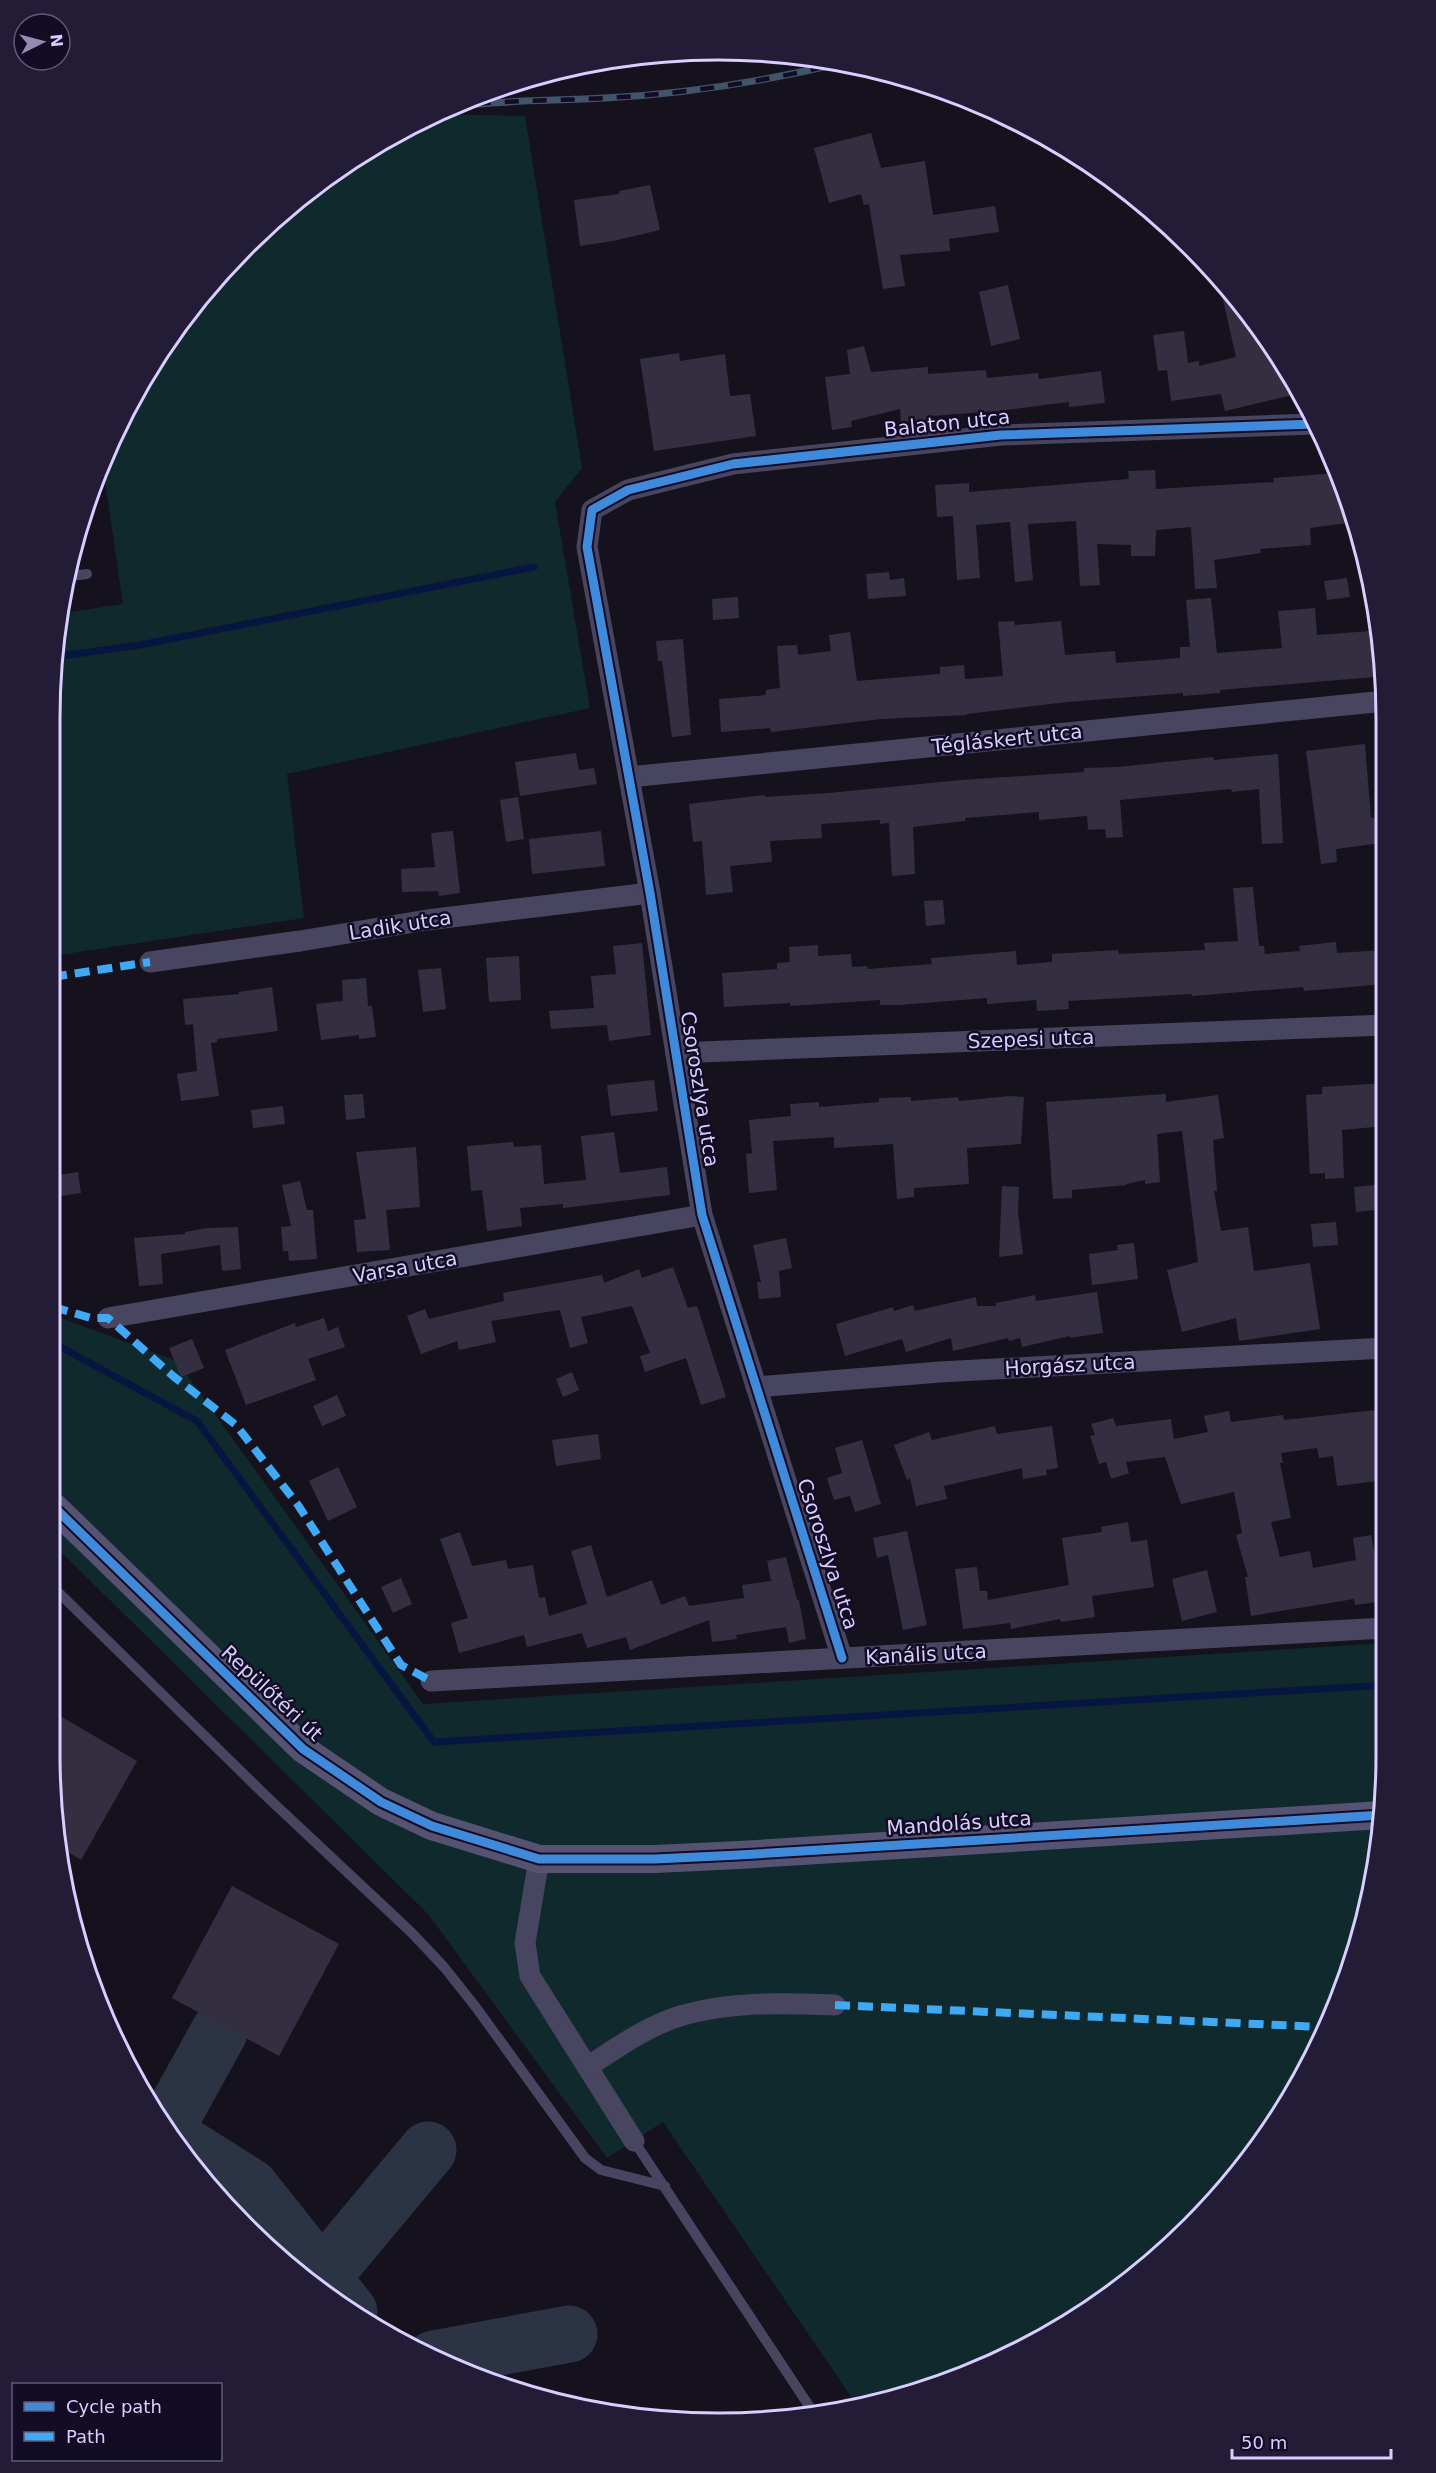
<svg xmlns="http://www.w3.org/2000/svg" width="1436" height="2473" font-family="'DejaVu Sans',sans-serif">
<rect width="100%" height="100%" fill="#15121e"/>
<!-- green -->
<g fill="#0f292c">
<path d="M436,114L525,116L582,468L555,502L590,708L287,774L304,918L52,956L51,674L63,613L123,604L103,467L162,347L245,246L346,162Z"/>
<path d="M53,1315L177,1361L423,1704L1385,1643V1799L1351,1970L1274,2126L1159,2258L1053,2334L974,2373L859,2408L663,2122L607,2158L428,1914L54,1545Z"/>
</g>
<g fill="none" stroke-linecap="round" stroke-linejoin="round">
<!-- stream -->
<g stroke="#061641" stroke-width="7">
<path d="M54,657L140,645L534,567"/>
<path d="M53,1343L197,1421L434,1742L1385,1685"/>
</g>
<!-- taxiway -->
<g stroke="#2c3344" stroke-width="57">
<path d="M166,2128L219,2032"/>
<path d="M172,2138L250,2187L349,2312"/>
<path d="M322,2277L428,2150"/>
<path d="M434,2359L569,2334"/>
</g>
</g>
<!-- building -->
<g fill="#332f41">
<path d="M871,133L881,168L925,161L933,215L995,206L999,232L949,239L950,251L900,255L905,286L883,289L869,204L864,205L861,194L829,203L814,148Z"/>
<path d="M650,185L660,230L613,241L580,246L574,200L619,194V191Z"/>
<path d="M1219,282L1297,383L1301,393L1225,411L1221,394L1171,401L1167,370L1158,371L1153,335L1184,331L1188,363L1199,361V366L1236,357Z"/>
<path d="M1008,285L1020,339L991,346L979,292Z"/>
<path d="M864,346L871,372L928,367V374L986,370L987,378L1038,373L1039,379L1101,371L1105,403L1069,407V402L997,411L932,416V420L901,422L900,409L851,421L852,427L832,430L825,377L850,374L847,350Z"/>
<path d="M679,353L680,361L725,354L730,396L750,394L756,436L654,451L640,359Z"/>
<path d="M1155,470L1156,489L1274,482L1273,478L1337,473L1351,503L1355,522L1310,528L1311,545L1260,549L1261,553L1214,560L1217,588L1195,589L1191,527L1156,530L1155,556H1131V545L1097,544L1100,585L1080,586L1076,521L1028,524L1033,580L1015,582L1010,522L976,525L980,578L957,580L953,516L937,517L935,485L969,483V492L1129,479L1128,471Z"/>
<path d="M889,572L890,580L904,578L906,596L868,599L866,574Z"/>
<path d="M1347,578L1350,597L1327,600L1324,581Z"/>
<path d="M738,597L739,618L713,620L712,599Z"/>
<path d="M1211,598L1217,653L1282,648L1278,611L1315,608L1317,635L1371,631L1374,677L1220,690V693L1183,696V693L1067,702L967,714V715L881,719L771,732L770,728L721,732L719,699L766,695V690L780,688L777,646L797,645L798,655L831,651L829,635L850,632L857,681L940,674V667L964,665L965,679L1003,676L998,622L1014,621L1015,625L1061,621L1065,655L1115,651L1116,663L1180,658V647H1190L1186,600Z"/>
<path d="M683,639L691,735L672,737L662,661H658L656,641Z"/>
<path d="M1365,744L1371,818L1378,817L1381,843L1336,849L1337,862L1321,864L1306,751Z"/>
<path d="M576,753L579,770L594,768L597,784L520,796L515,762Z"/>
<path d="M1278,754L1283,843L1262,844L1259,789L1232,792L1231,789L1120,800L1123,837L1106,838L1105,829L1088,830L1087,816L1039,820V812L965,818V821L913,827L915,874L892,876L889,823L880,824V820L821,824L822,838L770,841L772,862L730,866L733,892L706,895L702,841L693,842L689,804L765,795V797L829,793L961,780L1084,772V768L1118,767L1213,757L1214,760Z"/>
<path d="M518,797L524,839L506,842L500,800Z"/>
<path d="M453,831L460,893L439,896L438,891L402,892L401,869L435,867L431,833Z"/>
<path d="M601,831L605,866L532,874L529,839Z"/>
<path d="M1253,887L1259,946H1264L1265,954L1300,951L1299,946L1336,942L1337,953L1385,950V984L1304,991L1303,987L1192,996V994L1068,1001L1069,1009L1037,1011L1036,1000L987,1004V998L899,1005H880V1000L790,1006V1003L724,1007L722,973L777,969V963L790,962L789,947L818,945V956L851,954L852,967L867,966L868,969L932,964L931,958L1016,951L1017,965L1052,962V954L1118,950L1119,954L1205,950L1204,943L1238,941L1233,888Z"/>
<path d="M943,900L945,924L926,926L924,901Z"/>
<path d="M642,943L651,1035L609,1041L607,1025L551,1029L549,1011L594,1008L591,976L616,974L613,946Z"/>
<path d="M519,956L521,1000L489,1002L486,958Z"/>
<path d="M441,968L446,1009L423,1012L418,970Z"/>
<path d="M366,978L368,1006H372L376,1037L359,1039V1035L321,1040L316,1004L343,1001L342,980Z"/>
<path d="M272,987L278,1031L217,1039V1042L211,1043L219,1096L181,1101L177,1074L197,1071L193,1024L185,1025L183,999L239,994V992Z"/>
<path d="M654,1080L658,1111L611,1116L607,1085Z"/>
<path d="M1385,1083V1126L1342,1130L1344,1178L1325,1179V1173L1310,1174L1306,1095L1322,1094V1087Z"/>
<path d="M363,1094L365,1118L346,1120L344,1095Z"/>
<path d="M1166,1094V1102L1218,1095L1224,1138L1213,1140L1217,1191H1214L1221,1231L1248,1227L1254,1271L1310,1263L1320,1329L1239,1341L1236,1318L1182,1332L1167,1270L1198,1262L1182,1131L1157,1134L1160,1182L1145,1184V1180L1126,1184L1127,1185L1072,1190V1198L1053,1199L1046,1102Z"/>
<path d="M1010,1096L1024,1097L1021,1144L967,1148L969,1184L914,1188V1197L897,1199L893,1144L834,1148V1137L773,1141L777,1190L749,1193L746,1154L752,1153L749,1120L791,1116L790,1104L819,1102V1107L879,1102V1098L911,1097V1101L958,1097L959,1101Z"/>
<path d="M283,1106L285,1124L253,1128L251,1110Z"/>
<path d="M614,1132L620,1173L667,1167L670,1195L563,1208V1204L520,1208L522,1226L487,1231L482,1190L471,1191L467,1146L513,1142L514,1147L541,1145L544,1184L586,1180L581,1136Z"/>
<path d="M416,1147L420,1207L386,1210L390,1250L357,1252L354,1220L366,1219L356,1152Z"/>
<path d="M78,1172L81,1193L53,1197V1176Z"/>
<path d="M300,1181L307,1210H313L317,1259L289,1261L288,1251H283L281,1227L291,1226L282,1185Z"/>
<path d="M1385,1184V1209L1356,1212L1354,1187Z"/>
<path d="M1002,1186L1019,1187L1018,1212L1023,1254L999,1257Z"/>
<path d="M1336,1222L1338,1245L1313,1247L1311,1224Z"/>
<path d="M238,1227L241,1269L222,1271L220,1245L161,1254L163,1284L139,1286L134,1238L185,1234V1232L207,1228Z"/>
<path d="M786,1238L792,1268L779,1271L781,1297L759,1299L757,1282H761L753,1245Z"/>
<path d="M1134,1243L1138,1279L1092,1285L1089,1254L1118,1250L1117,1245Z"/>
<path d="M673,1267L688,1308L697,1306L726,1397L701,1405L686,1358L645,1372L640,1356L650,1353L632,1306L581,1317L588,1343L570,1348L560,1310L491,1321L496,1342L459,1350L457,1341L421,1354L407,1316L425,1309L429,1319L504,1301L503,1293L602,1275L604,1283L639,1269L642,1278Z"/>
<path d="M1097,1292L1103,1333L1070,1338V1336L1022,1347L1020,1338L1009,1341L1008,1338L953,1351L951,1338L906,1352L902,1339L845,1356L836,1324L893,1307L894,1311L913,1305L915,1311L976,1297L977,1306H996V1303L1035,1295L1036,1301Z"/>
<path d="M324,1318L328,1331L338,1327L345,1347L308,1359L316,1380L246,1405L225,1350L295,1323L296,1327Z"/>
<path d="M192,1339L204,1368L181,1377L169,1348Z"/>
<path d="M572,1372L579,1390L563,1397L556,1379Z"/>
<path d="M337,1395L346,1416L322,1426L313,1406Z"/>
<path d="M1385,1409V1480L1337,1486L1333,1456L1319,1458L1317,1448L1281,1453L1283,1463H1280L1291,1518L1271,1522L1280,1557L1310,1551L1313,1568L1356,1560L1353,1538L1371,1535L1377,1566L1381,1565L1385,1601L1355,1605L1354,1599L1251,1616L1245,1577H1248L1236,1535L1242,1533L1234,1492L1181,1504L1165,1457L1126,1462L1129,1473L1111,1479L1106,1462L1099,1464L1090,1436L1095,1435L1091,1424L1113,1418L1116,1426L1171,1419L1174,1439L1208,1432L1204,1416L1229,1411L1231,1422L1283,1415L1284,1420Z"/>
<path d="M995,1426L997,1434L1052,1426L1058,1468L1046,1470L1047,1475L1023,1479L1022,1468L944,1486L947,1499L916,1506L910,1478L907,1480L894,1445L929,1432L932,1440Z"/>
<path d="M598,1434L601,1459L556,1466L552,1440Z"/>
<path d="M862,1440L881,1504L855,1512L850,1496L834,1500L827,1478L842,1473L835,1448Z"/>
<path d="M338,1467L357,1507L328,1521L309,1481Z"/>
<path d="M1128,1522L1131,1542L1147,1540L1154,1587L1092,1596L1095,1617L1061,1622L1060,1619L1011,1629L1010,1623L963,1629L955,1569L977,1567L980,1591H987L988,1600L1069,1585L1062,1538L1102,1532L1101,1527Z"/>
<path d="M907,1531L927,1625L903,1630L888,1555L877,1558L873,1538Z"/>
<path d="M460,1532L472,1566L506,1560L508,1569L533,1565L539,1598L545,1597L549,1616L587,1604L571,1551L591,1545L607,1597L652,1580L661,1605L685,1596L689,1606L744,1598L742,1585L771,1581L767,1561L786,1557L797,1600H799L806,1639L789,1643L786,1627L736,1635L737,1639L712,1642L709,1620L630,1650L626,1637L587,1648L582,1633L527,1647L524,1635L459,1653L451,1623L468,1618L440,1539Z"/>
<path d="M1207,1570L1217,1612L1182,1621L1172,1579Z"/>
<path d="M401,1578L412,1604L393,1613L381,1587Z"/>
<path d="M55,1713L137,1761L81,1860L56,1845L55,1843Z"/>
<path d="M232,1886L339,1944L279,2056L172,1998Z"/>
</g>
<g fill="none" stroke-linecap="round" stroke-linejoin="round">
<!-- lane -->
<g stroke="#484560" stroke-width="10">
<path d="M70,576L87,574"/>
<path d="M54,1588L265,1795L412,1933L444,1967L475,2006L585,2158L601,2170L665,2186"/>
<path d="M634,2141L815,2415"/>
</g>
<!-- street -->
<g stroke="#484560" stroke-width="21">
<path d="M629,777L1385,701"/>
<path d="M150,962L300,941L427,920L650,893"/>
<path d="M676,1053L1385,1025"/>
<path d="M108,1318L702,1215"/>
<path d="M756,1387L940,1372L1385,1348"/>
<path d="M842,1658L702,1215L650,893L587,547L592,510L628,490L733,464L1001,435L1315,424"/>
<path d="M431,1681L1385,1628"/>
<path d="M539,1859L525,1943L530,1976L634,2141"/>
<path d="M587,2067C617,2048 647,2026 680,2016C730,2001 783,2003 835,2005"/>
</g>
<!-- secondary -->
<path stroke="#565372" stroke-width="28" d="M54,1507L303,1749L381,1802L432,1826L539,1859H655L739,1855L1382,1815"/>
<defs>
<path id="rail" d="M449,107C501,100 553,101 605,98C686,94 767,81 845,62"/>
</defs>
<!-- rail casing -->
<use href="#rail" stroke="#425469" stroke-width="7"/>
<!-- rail -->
<use href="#rail" stroke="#120c24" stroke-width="4.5" stroke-dasharray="14" stroke-linecap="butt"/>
<!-- quiet -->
<g stroke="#3fa9f5" stroke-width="8" stroke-dasharray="15 8" stroke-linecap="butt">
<path d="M52,977L150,962"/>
<path d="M53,1307L91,1318H108L173,1376L236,1425L298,1505L401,1665L431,1681"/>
<path d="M835,2005L1323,2027"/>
</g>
<defs>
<g id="cycleway">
<path d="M54,1507L303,1749L381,1802L432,1826L539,1859H655L739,1855L1382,1815"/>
<path d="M842,1658L702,1215L650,893L587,547L592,510L628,490L733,464L1001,435L1315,424"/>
</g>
</defs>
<!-- cycleway casing -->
<use href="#cycleway" stroke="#120c24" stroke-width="13"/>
<!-- cycleway -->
<use href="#cycleway" stroke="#408adc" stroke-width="9"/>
</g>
<g text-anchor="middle" stroke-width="5" stroke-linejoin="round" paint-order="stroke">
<!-- street labels -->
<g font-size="20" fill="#d8ceff" stroke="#120c24">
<text transform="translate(947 423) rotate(-6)" y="7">Balaton utca</text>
<text transform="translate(1007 739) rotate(-6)" y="7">Tégláskert utca</text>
<text transform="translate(400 925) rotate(-9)" y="7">Ladik utca</text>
<text transform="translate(1031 1039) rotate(-2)" y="7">Szepesi utca</text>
<text transform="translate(700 1089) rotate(81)" y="7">Csoroszlya utca</text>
<text transform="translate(405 1267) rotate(-10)" y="7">Varsa utca</text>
<text transform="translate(1070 1365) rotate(-3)" y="7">Horgász utca</text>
<text transform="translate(828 1554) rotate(72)" y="7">Csoroszlya utca</text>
<text transform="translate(926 1654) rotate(-3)" y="7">Kanális utca</text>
<text transform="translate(272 1693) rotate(43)" y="7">Repülőtéri út</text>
<text transform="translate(959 1823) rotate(-4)" y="7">Mandolás utca</text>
</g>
</g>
<!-- crop -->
<path d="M0 0H1436V2473H0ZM718 60H718A658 658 0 0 1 1376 718V1755A658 658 0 0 1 718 2413H718A658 658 0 0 1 60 1755V718A658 658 0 0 1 718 60Z" fill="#221c36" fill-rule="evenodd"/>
<path fill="none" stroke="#d8ceff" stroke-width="3" d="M718 60H718A658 658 0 0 1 1376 718V1755A658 658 0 0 1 718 2413H718A658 658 0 0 1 60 1755V718A658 658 0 0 1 718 60Z"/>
<!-- legend -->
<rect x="12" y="2383" width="210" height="78" fill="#120c24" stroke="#615a7c" stroke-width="1.5"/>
<rect x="24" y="2402" width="30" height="9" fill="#408adc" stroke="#615a7c" stroke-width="1.5"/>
<text x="66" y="2413" font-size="18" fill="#d8ceff">Cycle path</text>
<rect x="24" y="2432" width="30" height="9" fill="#3fa9f5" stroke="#615a7c" stroke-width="1.5"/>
<text x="66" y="2443" font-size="18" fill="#d8ceff">Path</text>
<!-- north arrow -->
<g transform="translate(42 42) rotate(84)"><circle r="28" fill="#120c24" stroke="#615a7c" stroke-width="1.5"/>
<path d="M0-4.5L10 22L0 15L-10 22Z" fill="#948cb0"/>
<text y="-9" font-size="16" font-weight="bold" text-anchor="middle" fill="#d8ceff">N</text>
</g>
<!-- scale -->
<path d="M1232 2449v9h159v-9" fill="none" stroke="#d8ceff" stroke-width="3"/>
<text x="1241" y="2449" font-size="18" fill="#d8ceff" stroke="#120c24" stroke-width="4.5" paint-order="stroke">50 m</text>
</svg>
